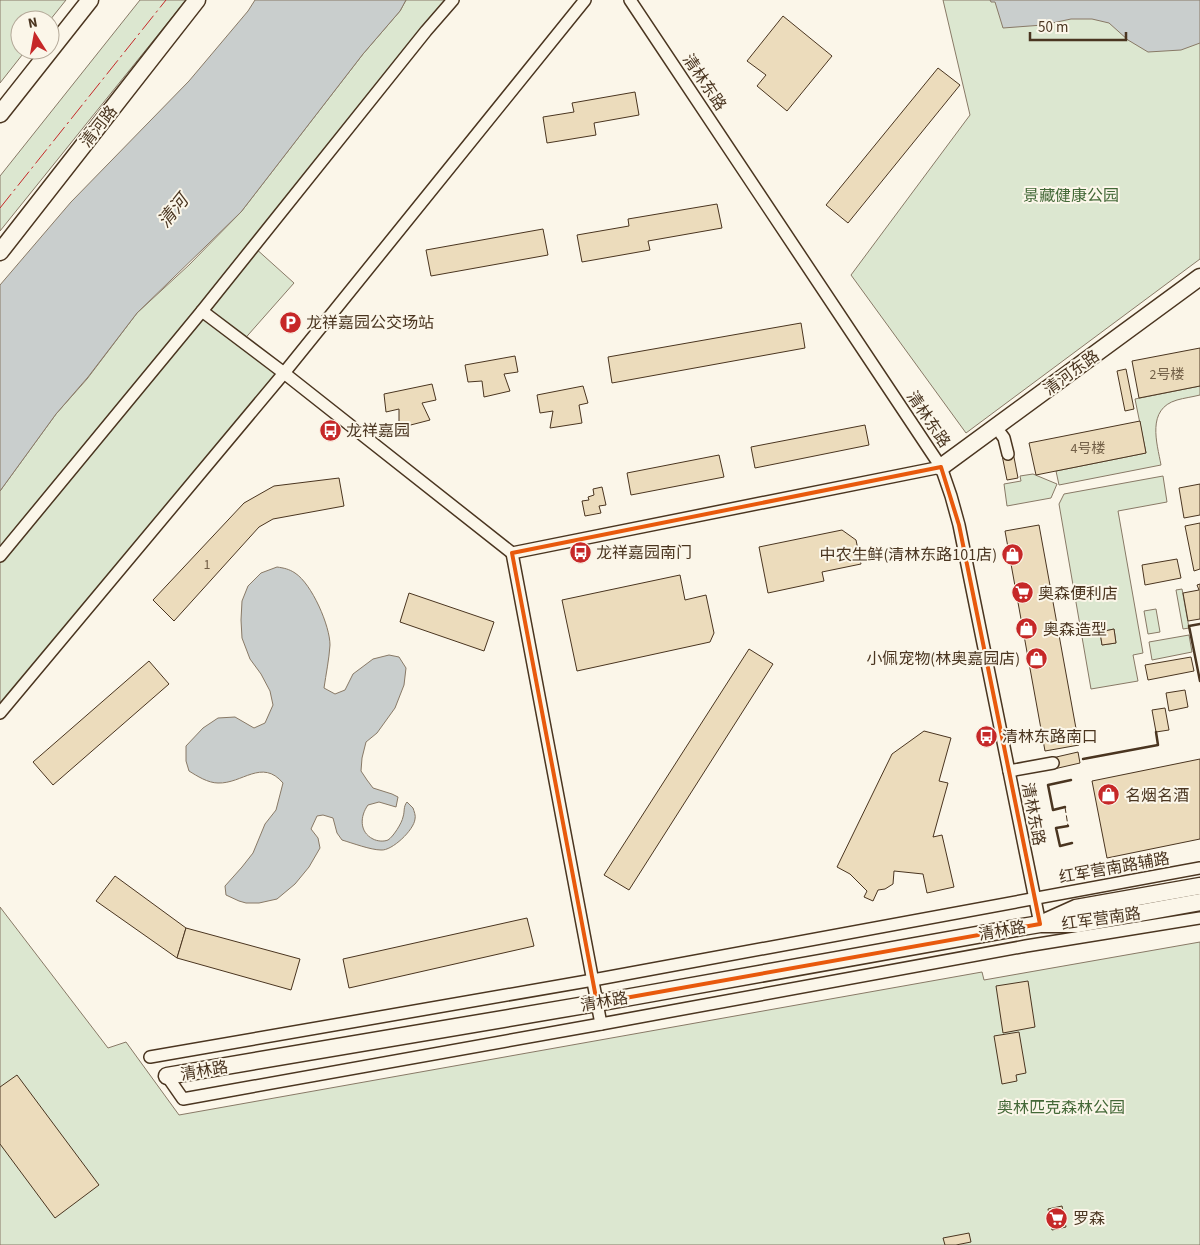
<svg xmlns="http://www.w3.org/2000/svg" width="1200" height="1245" font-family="'Source Sans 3','Noto Sans SC',sans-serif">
<rect width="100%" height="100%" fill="#fbf6e9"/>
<!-- green -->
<g fill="#dce7d0" stroke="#887966" fill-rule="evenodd">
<path d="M0,0H66L50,20H20V50H26L0,83Z"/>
<path d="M140,0H186L0,231V176Z"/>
<path d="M406,0H453L254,247L294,283L241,343L284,373L0,713V491L56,414L87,379L137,313L189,265L241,212L363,54L400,11Z"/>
<path d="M943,0H1200V259L966,433L851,275L970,115Z"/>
<path d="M1200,386V395C1192,397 1184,398 1177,400C1146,409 1157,443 1161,465L1059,485L1056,471L1146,453L1135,399Z"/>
<path d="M1033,474L1057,484L1051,498L1007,506L1004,484L1021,481L1020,476Z"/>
<path d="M1163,476L1167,502L1118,511L1143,653L1133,655L1138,681L1091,689L1059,504L1064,494ZM1114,629L1116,643L1102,645L1100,632Z"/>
<path d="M1182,589L1189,628L1183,629L1176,590Z"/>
<path d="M1156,609L1160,632L1148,634L1144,611Z"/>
<path d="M1189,635L1192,652L1152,660L1149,642Z"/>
<path d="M0,907L108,1048L126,1042L179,1115L982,972L984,980L1200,942V1245H0Z"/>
</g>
<!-- water -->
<g fill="#c9cecd" stroke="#887966">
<path d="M255,0H406L400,11L363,54L241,212L137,313L88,377L56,414L0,491V285L71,202L189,81L248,11Z"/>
<path d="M990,0H1200V43L1181,50L1148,52L1128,40L1109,23L1092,19H1071L1043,25L1003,28L995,2H991Z"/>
<path d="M277,567C284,568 289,569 295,573C312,584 330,626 330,645C329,660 326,674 324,688L335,694L345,690L353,674L373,659L389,655L399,657L406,668L404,685L395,708L377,733L366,742L362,758L361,771L367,780L373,788L392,794L398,797L396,807L379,802L368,805C360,816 359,832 373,839C377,841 383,842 388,840C393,837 402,823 403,817C405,811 403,807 407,802L413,808C414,811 416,816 415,819C414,830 392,851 381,850C371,850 352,843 342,840L337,833L333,818L323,815L317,816L311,829L318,838L320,848L309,867L295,884L277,899L259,903H246L239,901L226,895L225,886L242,867L253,853L265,824L276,810L283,783C262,758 242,784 218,783C208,783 197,776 189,771L186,761V746L203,728L218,718L235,717L254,728L265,723L273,705L270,691L261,674L250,659L242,638L241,620L242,601L248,586L261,573Z"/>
</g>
<!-- building -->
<g fill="#ecdcbc" stroke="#4a3520">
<path d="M783,16L832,56L787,111L757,86L766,75L747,61Z"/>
<path d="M938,68L960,85L848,223L826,205Z"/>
<path d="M635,92L639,115L594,123L596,135L547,143L543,117L574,112L572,103Z"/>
<path d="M717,204L722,228L648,241L650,250L582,262L577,235L629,226L628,219Z"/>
<path d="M543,229L548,255L431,276L426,250Z"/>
<path d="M801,323L805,348L612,383L608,357Z"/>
<path d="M1200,348V386L1139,398L1132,361Z"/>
<path d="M515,356L518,372L504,374L510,391L484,397L482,381L468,382L465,365Z"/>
<path d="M1126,369L1134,409L1125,411L1117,371Z"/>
<path d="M432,384L436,400L422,403L430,420L399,428V409L386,412L384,394Z"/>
<path d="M583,386L588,403L579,405L582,423L550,428L553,411L540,413L537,395Z"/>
<path d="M1140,421L1146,453L1036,475L1029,443Z"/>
<path d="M865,425L869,445L755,468L751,447Z"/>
<path d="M1013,452L1018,478L1007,480L1002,455Z"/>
<path d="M719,455L724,477L631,495L627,473Z"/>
<path d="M339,478L344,506L273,519L259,527L174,621L153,600L244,503L274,486Z"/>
<path d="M1200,484V515L1184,518L1179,488Z"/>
<path d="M602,487L606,505L599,506L601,513L585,516L582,501L589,500L588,497L594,495L593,489Z"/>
<path d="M1200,523V569L1194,571L1185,526Z"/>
<path d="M1039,525L1079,745L1045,751L1005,531Z"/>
<path d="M842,530L856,540L861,564L822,572L824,581L768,593L759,547Z"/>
<path d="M1177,559L1181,578L1145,585L1142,565Z"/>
<path d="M680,575L685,600L706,595L714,633L710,642L577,671L562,600Z"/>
<path d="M1200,584V619L1188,621L1183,593L1199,590L1197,585Z"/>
<path d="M409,593L494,622L484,651L400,622Z"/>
<path d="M1114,629L1116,643L1102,645L1100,632Z"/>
<path d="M749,649L773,664L629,890L604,875Z"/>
<path d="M1191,657L1194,671L1148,680L1145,665Z"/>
<path d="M149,661L169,684L53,785L33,762Z"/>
<path d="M1185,690L1188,707L1169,711L1166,693Z"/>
<path d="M1165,708L1169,730L1156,732L1152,710Z"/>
<path d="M924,731L951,738L939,781L948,783L933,837L942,835L954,887L927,893L923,874L894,871L893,884L885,889L878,890L873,901L864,897L867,891L850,874L837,867L892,754Z"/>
<path d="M1078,752L1080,763L1054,769L1052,758Z"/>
<path d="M1200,759V839L1107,858L1092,781Z"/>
<path d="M115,876L186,928L177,958L96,901Z"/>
<path d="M527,918L534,946L349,988L343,959Z"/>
<path d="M186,928L300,959L291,990L177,958Z"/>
<path d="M1028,981L1035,1027L1003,1033L996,986Z"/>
<path d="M1019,1032L1026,1073L1016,1075L1017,1081L1002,1084L994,1036Z"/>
<path d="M17,1075L99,1185L55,1218L0,1144V1087Z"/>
<path d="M1062,1206L1066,1227L1052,1230L1048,1209Z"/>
<path d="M969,1233L971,1242L956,1245H945L943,1238Z"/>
</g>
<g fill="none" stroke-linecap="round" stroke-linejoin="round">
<defs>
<g id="street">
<path d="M630,0L941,467L951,496L959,525L1040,924"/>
<path d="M202,311L284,373L512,553L941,467"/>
<path d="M1001,434L1004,438L1008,454"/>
<path d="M512,553L601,1024"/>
<path d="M0,556L202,311L426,31L453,0"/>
<path d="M0,713L284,373L585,0"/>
<path d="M1009,771L1053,763"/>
<path d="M150,1057L593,980L1200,868"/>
<path d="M167,1076L183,1099L601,1024L1026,946L1200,918"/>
</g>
<g id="secondary">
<path d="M0,114L90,0"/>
<path d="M0,252L197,0"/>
<path d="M941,467L1200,277"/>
<path d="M1047,921L1076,908L1200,886"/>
<path d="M167,1076L597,1003L1022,927L1040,924H1079L1200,902"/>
</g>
</defs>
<!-- street casing -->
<use href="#street" stroke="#4a3520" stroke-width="14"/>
<!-- secondary casing -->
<use href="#secondary" stroke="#4a3520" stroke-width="19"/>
<!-- street -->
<use href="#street" stroke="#fbf6e9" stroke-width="11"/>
<!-- secondary -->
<use href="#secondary" stroke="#fbf6e9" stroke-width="16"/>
<!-- fence -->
<path stroke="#4a3520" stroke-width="1" stroke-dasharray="6 2.5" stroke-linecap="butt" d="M1065,807L1068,826"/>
<!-- wall -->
<g stroke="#4a3520" stroke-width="2.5">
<path d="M1200,624L1189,626L1200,681"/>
<path d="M1083,759L1158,745L1156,732"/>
<path d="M1065,807L1053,810L1048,785L1071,780"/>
<path d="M1068,826L1056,828L1060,846L1072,843"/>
</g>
<!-- power -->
<path stroke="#c62828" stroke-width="1" stroke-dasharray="18 4 2.5 4" stroke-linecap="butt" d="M0,208L166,0"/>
</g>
<!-- marked area -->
<path fill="none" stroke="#e8590c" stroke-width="4" stroke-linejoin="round" d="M941,467L959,525L1040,924L597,1003L512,553Z"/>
<!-- icons -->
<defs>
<symbol id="parking-disc" viewBox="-11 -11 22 22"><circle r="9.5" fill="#c62828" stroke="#fbf6e9"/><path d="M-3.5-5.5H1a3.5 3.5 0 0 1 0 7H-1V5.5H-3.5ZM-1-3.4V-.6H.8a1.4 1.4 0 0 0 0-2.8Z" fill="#fff"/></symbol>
<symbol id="bus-disc" viewBox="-11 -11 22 22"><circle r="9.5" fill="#c62828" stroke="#fbf6e9"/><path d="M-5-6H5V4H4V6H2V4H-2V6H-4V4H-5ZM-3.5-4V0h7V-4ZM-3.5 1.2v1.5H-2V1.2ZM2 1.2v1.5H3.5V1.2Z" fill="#fff"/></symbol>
<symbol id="shop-disc" viewBox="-11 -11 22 22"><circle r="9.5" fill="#c62828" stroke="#fbf6e9"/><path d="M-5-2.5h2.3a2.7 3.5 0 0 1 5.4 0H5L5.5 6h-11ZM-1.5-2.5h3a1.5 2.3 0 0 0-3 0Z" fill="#fff"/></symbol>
<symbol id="supermarket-disc" viewBox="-11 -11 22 22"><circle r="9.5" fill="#c62828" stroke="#fbf6e9"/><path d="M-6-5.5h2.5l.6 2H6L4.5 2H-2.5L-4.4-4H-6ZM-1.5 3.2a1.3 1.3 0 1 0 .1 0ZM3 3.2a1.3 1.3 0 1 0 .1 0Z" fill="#fff"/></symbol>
</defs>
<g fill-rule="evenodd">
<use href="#parking-disc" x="278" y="310" width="25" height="25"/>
<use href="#bus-disc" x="318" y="418" width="25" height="25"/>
<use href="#bus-disc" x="568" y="540" width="25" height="25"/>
<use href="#shop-disc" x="1000" y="542" width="25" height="25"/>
<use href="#supermarket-disc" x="1010" y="580" width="25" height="25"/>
<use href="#shop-disc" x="1014" y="616" width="25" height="25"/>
<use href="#shop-disc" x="1024" y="646" width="25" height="25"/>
<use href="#bus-disc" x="974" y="724" width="25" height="25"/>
<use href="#shop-disc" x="1096" y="782" width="25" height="25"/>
<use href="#supermarket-disc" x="1044" y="1206" width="25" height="25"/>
</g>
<g text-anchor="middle" stroke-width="4" stroke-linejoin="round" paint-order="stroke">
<!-- number labels -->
<g font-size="14" fill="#725f47">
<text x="1167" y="379">2号楼</text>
<text x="1088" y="453">4号楼</text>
<text x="207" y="569">1</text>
</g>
<!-- street labels -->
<g font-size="16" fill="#4a3520" stroke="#fbf6e9">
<text transform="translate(705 82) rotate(56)" y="6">清林东路</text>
<text transform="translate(98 126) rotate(-52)" y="6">清河路</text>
<text transform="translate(1071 372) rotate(-36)" y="6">清河东路</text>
<text transform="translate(929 419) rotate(56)" y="6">清林东路</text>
<text transform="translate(1034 814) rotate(79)" y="6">清林东路</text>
<text transform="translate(1114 867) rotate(-10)" y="6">红军营南路辅路</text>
<text transform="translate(1101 918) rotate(-8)" y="6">红军营南路</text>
<text transform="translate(1002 930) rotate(-10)" y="6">清林路</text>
<text transform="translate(604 1001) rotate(-10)" y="6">清林路</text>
<text transform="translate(204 1070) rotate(-10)" y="6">清林路</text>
</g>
<!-- park labels -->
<g font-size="16" fill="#436837" stroke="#fbf6e9">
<text x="1071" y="201">景藏健康公园</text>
<text x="1061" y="1113">奥林匹克森林公园</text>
</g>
<!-- poi labels -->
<g font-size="16" fill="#4a3520" stroke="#fbf6e9" text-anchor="start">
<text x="306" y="328">龙祥嘉园公交场站</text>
<text x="346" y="436">龙祥嘉园</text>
<text x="596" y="558">龙祥嘉园南门</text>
<text x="997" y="560" text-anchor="end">中农生鲜(清林东路101店)</text>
<text x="1038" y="599">奥森便利店</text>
<text x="1043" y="635">奥森造型</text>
<text x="1020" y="664" text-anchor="end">小佩宠物(林奥嘉园店)</text>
<text x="1002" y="742">清林东路南口</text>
<text x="1125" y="801">名烟名酒</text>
<text x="1073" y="1224">罗森</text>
</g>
<!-- water labels -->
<g font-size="18" font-style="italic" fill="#4a3520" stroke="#fbf6e9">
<text transform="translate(173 211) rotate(-51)" y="6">清河</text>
</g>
</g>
<!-- north arrow -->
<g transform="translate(35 35) rotate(349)"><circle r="24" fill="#fbf6e9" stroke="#b4a999"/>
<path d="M0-4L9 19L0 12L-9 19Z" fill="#c62828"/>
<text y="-8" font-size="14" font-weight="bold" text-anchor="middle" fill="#4a3520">N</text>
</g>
<!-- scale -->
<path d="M1030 32v8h96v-8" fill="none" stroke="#4a3520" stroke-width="2.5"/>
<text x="1038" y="32" font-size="15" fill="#4a3520" stroke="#fbf6e9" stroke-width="4" paint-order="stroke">50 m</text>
</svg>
